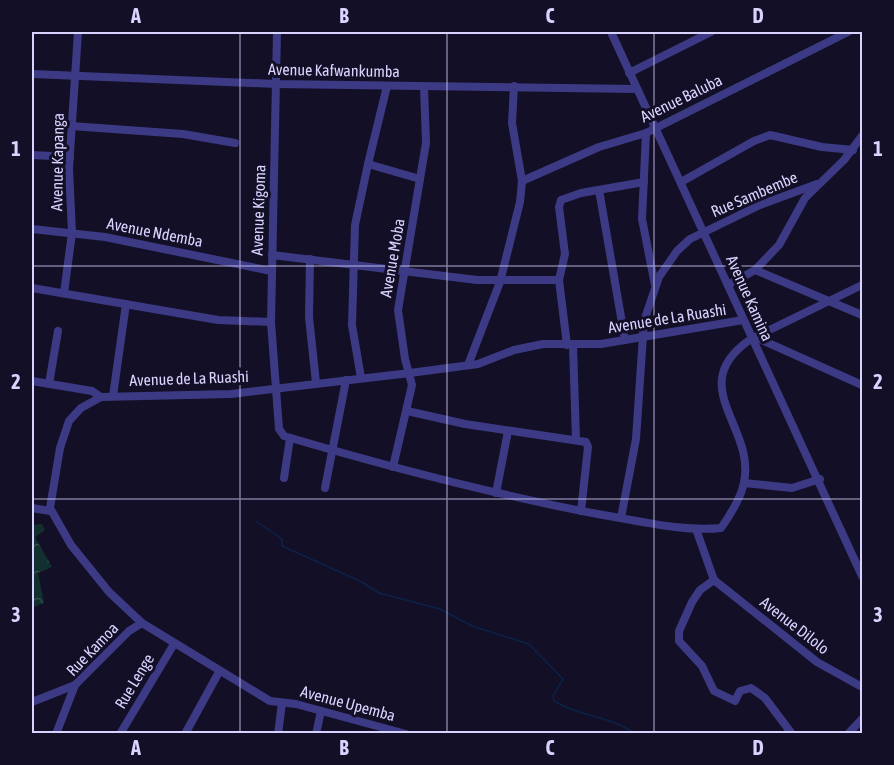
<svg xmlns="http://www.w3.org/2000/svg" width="894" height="765" font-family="'Asap Condensed',sans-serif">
<defs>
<pattern id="forest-crowns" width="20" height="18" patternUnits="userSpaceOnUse" patternTransform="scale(1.5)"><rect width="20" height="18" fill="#12302f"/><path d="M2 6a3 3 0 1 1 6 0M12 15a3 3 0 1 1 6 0" fill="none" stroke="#344d4e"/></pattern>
</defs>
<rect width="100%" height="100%" fill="#130f26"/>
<!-- forest -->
<path fill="url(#forest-crowns)" d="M42,524L45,530L35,537L52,567L38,573L44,603L32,608V525Z"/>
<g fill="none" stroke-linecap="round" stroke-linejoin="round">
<!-- stream -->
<path stroke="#0c2248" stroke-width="1.5" d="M257,522L282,539V546L362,582L379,593L440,609L472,626L529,644L563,679L553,696L554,701C579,717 613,716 635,734"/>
<!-- minor -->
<g stroke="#3d3a85" stroke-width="8">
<path d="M277,32L271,322L279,429L284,436C389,467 495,495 603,515C640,521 683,532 721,528C729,517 742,496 744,482C756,427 683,385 751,339L862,285"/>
<path d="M611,32L862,576"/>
<path d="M629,73L711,32"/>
<path d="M32,74L276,84L637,89"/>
<path d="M387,86L368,164L420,179"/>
<path d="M71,126L183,134L235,143"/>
<path d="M646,133L642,219L655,285"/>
<path d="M32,155L70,157"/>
<path d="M522,181L599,147L646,133L848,32"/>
<path d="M681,182L754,141L770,135L822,147L853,150"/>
<path d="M599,190L625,340"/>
<path d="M32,229L105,237L271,271"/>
<path d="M272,255L477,280H559"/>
<path d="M310,259L309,317L316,383"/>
<path d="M755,270L779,245L805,198L844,160L862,136"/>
<path d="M728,285L755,270L862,315"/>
<path d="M32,288L218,320L271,322"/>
<path d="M64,293L72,233L69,168L78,32"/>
<path d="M755,337L862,385"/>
<path d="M567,345L559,280L565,254L559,207L561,200L581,193L644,182"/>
<path d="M573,345L576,440"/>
<path d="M468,365L500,282L520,202L522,181L512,123L514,86"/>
<path d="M361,378L352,325L355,225L368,164"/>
<path d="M32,381L92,391L101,397"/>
<path d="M49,384L58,331"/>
<path d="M113,396L126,304"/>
<path d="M407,411L465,424L586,442L588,447L581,511"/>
<path d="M393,467L412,385L405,359L398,310L426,143L424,87"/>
<path d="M284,478L290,438"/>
<path d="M744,483L792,488L820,479"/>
<path d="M325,488L346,380"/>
<path d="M496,493L508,431"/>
<path d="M32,508L50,511"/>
<path d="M621,518L636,439L644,321L659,277L677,251L690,239L760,205L817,184"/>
<path d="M696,529L714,580"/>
<path d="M714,580L700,590L692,602L679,631V641L702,666L714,691L735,701L740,691L751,688L765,698L792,734"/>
<path d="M714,580L817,662L862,687"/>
<path d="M32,702L75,685"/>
<path d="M56,734L75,685L129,631L142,623"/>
<path d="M120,734L174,644"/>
<path d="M185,734L219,672"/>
<path d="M278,734L282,703"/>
<path d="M316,734L321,711"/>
<path d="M406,734L296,704L270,701L142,623L109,592L71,545L50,508L60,448L69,421L81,408L101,397L231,394L410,373L478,364L514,350L543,344H601L743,320"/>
<path d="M848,734L862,719"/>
</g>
</g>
<!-- grid -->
<path fill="none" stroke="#d9d4ff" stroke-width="1.5" stroke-opacity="0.55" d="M240,32V734M447,32V734M654,32V734M32,266H862M32,499H862"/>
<g text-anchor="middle" stroke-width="6" stroke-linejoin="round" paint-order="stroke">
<!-- street labels -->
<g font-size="16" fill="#d9d4ff" stroke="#130f26">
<text transform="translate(334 70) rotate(1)" y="6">Avenue Kafwankumba</text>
<text transform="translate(681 98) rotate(-26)" y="6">Avenue Baluba</text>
<text transform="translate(57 162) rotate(-89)" y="6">Avenue Kapanga</text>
<text transform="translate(754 194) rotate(-23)" y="6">Rue Sambembe</text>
<text transform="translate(258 210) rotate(-88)" y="6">Avenue Kigoma</text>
<text transform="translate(155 232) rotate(11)" y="6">Avenue Ndemba</text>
<text transform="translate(392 258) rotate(-80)" y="6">Avenue Moba</text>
<text transform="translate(750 298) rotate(66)" y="6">Avenue Kamina</text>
<text transform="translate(667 318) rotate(-9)" y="6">Avenue de La Ruashi</text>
<text transform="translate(189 378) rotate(-2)" y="6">Avenue de La Ruashi</text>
<text transform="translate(795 625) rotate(38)" y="6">Avenue Dilolo</text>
<text transform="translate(92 649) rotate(-46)" y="6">Rue Kamoa</text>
<text transform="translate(134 681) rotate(-59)" y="6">Rue Lenge</text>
<text transform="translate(348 703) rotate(15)" y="6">Avenue Upemba</text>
</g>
</g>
<!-- border -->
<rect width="894" height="765" fill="none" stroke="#130f26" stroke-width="66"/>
<rect x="33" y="33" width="828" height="699" fill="none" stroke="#d9d4ff" stroke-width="2"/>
<g font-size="20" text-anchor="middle" font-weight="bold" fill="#d9d4ff">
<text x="136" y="23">A</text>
<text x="344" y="23">B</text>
<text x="550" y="23">C</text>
<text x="758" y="23">D</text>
<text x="16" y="156">1</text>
<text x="878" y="156">1</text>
<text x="16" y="389">2</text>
<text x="878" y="389">2</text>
<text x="16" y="622">3</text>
<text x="878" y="622">3</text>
<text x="136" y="755">A</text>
<text x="344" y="755">B</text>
<text x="550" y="755">C</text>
<text x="758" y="755">D</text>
</g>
</svg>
